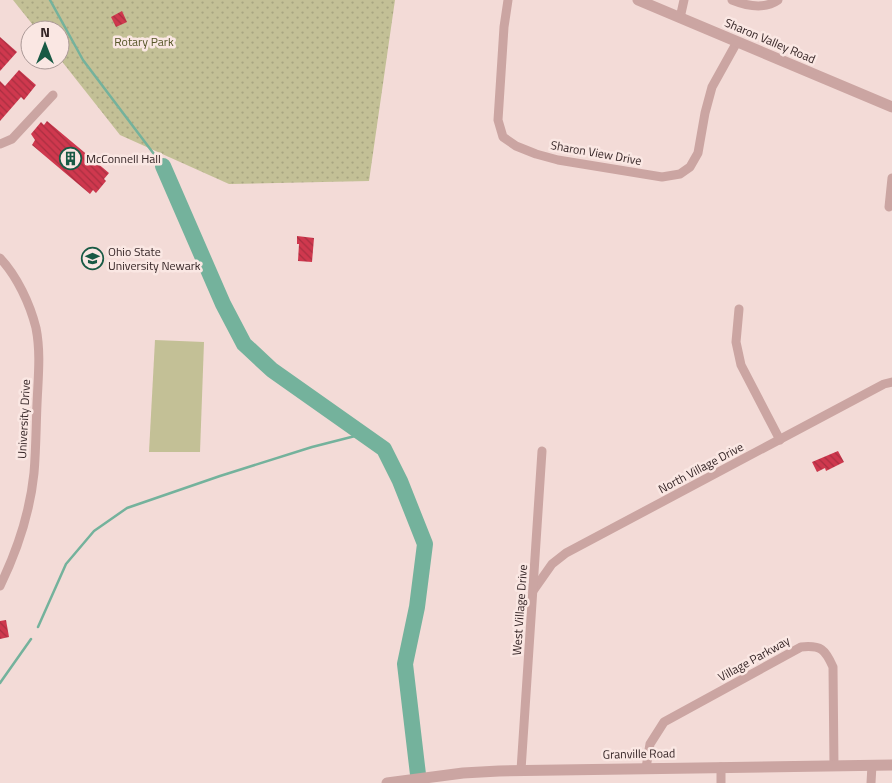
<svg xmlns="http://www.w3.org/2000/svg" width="892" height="783" font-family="'Titillium Web',sans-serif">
<defs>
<pattern id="park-dots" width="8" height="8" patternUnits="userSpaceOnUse" patternTransform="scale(1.25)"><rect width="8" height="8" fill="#c3c096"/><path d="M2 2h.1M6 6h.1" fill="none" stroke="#a8a581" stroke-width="1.8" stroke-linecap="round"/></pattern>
<pattern id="building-back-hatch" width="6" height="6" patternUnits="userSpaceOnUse" patternTransform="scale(1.25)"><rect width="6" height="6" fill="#cf384e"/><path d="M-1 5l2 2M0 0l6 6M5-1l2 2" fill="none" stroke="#a92f41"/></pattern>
</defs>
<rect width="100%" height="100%" fill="#f3dbd7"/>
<!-- grass -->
<path fill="#c3c096" d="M155,340L204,342L200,452H149Z"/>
<!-- park -->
<path fill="url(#park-dots)" d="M13,0H395L369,181L229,184L120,135L60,59V30H37Z"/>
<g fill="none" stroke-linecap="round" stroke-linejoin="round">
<!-- stream -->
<g stroke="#74b29c" stroke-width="2.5">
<path d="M50,0L83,60L163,166"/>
<path d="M38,627L66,564L94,531L127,508L220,476L312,447L363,434"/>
<path d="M0,683L31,639"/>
</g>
<!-- river -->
<path stroke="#74b29c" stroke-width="16" d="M163,166L223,304L244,344L272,370L384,449L400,481L425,544L417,607L405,664L419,783"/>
</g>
<!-- building -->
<g fill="url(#building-back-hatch)">
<path d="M122,11L127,22L116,27L111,17Z"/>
<path d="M0,37L17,52L0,71Z"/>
<path d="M19,70L36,85L24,100L21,97L0,121V81L5,86Z"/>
<path d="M47,121L109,173L104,179L106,181L96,193L93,190L90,194L32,145L35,140L31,134L41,122L44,125Z"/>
<path d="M297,236L314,238L312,262L298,261L299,244H297Z"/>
<path d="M838,451L844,462L826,471L825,468L817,472L812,462Z"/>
<path d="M6,620L9,637L0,639V621Z"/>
</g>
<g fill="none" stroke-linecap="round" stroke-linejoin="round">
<!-- minor -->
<g stroke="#cba5a2" stroke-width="9">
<path d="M508,0L504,27L498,120L503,137L516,146L536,154L558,160L662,177L680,174L690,167L698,153L705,113L712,87L737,42"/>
<path d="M732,0C747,6 764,10 778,0"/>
<path d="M680,18L684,0"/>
<path d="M0,144L12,139L53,95"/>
<path d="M889,207L892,178"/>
<path d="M0,258C17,276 30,304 36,328C41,353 38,379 37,404C36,427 36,450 34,473C30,512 17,551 0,586"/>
<path d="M739,309L736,342L741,365L780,440"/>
<path d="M533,591L552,564L566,553L884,384L892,382"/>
<path d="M721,767V783"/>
<path d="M646,768L650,744L664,722L801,647C821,645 825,649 833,667L834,766"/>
<path d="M521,770L542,451"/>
<path d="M871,783L872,765"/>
</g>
<!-- tertiary -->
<g stroke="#cba5a2" stroke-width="11">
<path d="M638,0L892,107"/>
<path d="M387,783L463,773L499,771L892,765"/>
</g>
</g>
<!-- icons -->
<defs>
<symbol id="building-ring" viewBox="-11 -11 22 22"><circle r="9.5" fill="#fae7e3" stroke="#185a45" stroke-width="1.5"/><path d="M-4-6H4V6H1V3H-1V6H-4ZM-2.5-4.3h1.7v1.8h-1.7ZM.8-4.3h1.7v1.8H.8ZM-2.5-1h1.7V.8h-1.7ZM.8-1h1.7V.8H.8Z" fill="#185a45"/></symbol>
<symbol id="university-ring" viewBox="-11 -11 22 22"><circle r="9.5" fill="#fae7e3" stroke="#185a45" stroke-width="1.5"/><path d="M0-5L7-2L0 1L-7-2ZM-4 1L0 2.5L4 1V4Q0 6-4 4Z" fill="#185a45"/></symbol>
</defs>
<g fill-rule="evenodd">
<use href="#building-ring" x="58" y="146" width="25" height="25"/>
<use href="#university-ring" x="80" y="246" width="25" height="25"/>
</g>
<g text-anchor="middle" stroke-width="5" stroke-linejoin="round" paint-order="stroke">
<!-- street labels -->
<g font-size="12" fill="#352526" stroke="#fae7e3">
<text transform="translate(770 41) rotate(23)" y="4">Sharon Valley Road</text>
<text transform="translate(596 153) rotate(10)" y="4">Sharon View Drive</text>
<text transform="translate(24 419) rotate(-87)" y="4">University Drive</text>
<text transform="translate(701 468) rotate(-28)" y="4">North Village Drive</text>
<text transform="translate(520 610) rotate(-86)" y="4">West Village Drive</text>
<text transform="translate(754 659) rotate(-29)" y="4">Village Parkway</text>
<text transform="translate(639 754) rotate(-1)" y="4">Granville Road</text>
</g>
<!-- park labels -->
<g font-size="12" fill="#555527" stroke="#fae7e3">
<text x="144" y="46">Rotary Park</text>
</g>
<!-- poi labels -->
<g font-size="12" fill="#352526" stroke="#fae7e3" text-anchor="start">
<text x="86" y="163">McConnell Hall</text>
<text x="108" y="256">Ohio State<tspan x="108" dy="14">University Newark</tspan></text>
</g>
</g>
<!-- north arrow -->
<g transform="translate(45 45)"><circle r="24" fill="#fae7e3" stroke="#ab9997"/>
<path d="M0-4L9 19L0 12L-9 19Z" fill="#185a45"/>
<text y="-8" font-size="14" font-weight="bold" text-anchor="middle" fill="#352526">N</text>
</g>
</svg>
